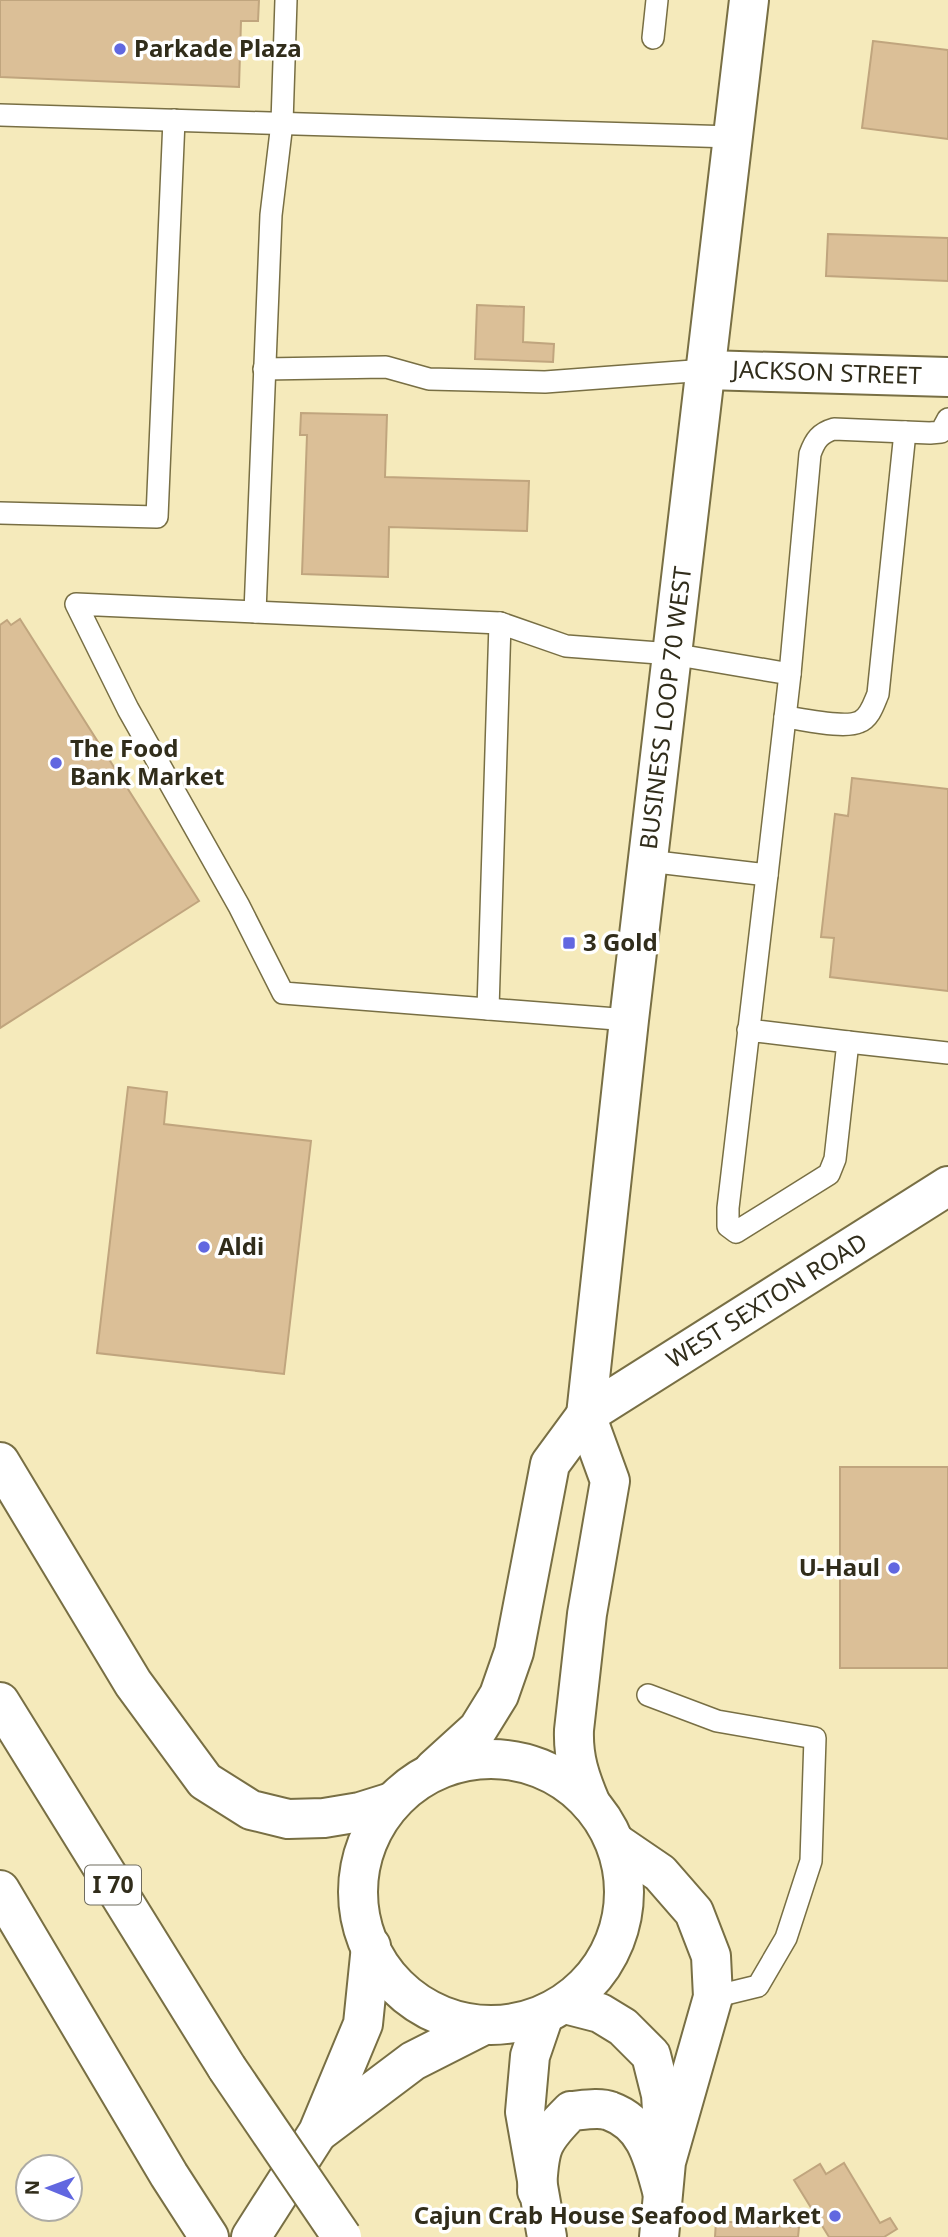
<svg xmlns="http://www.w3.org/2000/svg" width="948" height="2237" font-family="'Noto Sans',sans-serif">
<rect width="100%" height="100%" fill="#f5eabb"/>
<!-- building -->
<g fill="#dbbf97" stroke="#c0a57e" stroke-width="2">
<path d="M0,0H259L258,21H241L239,87L0,77Z"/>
<path d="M873,41L948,50V139L862,128Z"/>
<path d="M828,234L948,238V281L826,276Z"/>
<path d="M477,305L524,307L523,342L554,344L553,362L475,359Z"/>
<path d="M301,413L387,415L385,477L529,481L527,531L389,527L388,577L302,574L307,435H300Z"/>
<path d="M20,619L199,901L0,1028V625L7,620L11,625Z"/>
<path d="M852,778L948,789V991L830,977L834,938L821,937L835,814L848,816Z"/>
<path d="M128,1087L167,1092L164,1124L311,1141L284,1374L97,1353Z"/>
<rect x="840" y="1467" width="108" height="201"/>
<path d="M844,2163L880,2223L890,2218L897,2229L884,2237H829L794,2180L820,2164L826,2174Z"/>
<path d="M716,2221L799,2227L798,2237H715Z"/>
</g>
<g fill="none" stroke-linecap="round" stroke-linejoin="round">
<defs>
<g id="lane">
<path d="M653,38L657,0"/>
<path d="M0,115L733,137"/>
<path d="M264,369L386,367L429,379L545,382L706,370"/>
<path d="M0,513L157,517L174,120"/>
<path d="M255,612L271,215L282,123L286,0"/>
<path d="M790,674L810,454C815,440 820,433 834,429L930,433L941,432L948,419"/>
<path d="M785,717C803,719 844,729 859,722C870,718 874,703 878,694L905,432"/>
<path d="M488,1009L500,623"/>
<path d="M629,1020L283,993L239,906L128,709L76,604L500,623L566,646L672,654L790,674L767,875L648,861"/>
<path d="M748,1030L848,1042L835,1159L829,1174L736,1232L728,1226V1208L767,875"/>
<path d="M848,1042L948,1053"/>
<path d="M648,1695L717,1721L815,1738L811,1861L786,1938L758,1986L713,1997"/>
</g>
<g id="street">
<path d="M706,370L948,377"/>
<path d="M586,1415L948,1186"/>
</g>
<g id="secondary">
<path d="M616,1843L660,1873L694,1912L711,1956L713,1997L666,2162L659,2237"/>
<path d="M565,2004L600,2013L623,2027L651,2055L661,2095L664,2139"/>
</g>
<g id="primary">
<circle cx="491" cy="1892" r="133"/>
<path d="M434,1769L478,1729L499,1695L514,1652L550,1464L586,1415"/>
<path d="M591,1804C580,1778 573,1758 574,1730L587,1614L610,1481L586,1415L629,1020L749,0"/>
<path d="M320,2131L413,2061L482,2026"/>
<path d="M251,2237L318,2132L363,2024L371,1946"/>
</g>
<g id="highway">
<path d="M0,1462L133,1683L205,1781L251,1810L288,1819L324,1818L360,1812L392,1802"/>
<path d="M0,1702L227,2068"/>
<path d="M0,1890L169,2175L209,2237"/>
<path d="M544,2015L530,2056L525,2112L547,2237"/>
<path d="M537,2191C539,2147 541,2141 571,2111C583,2110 600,2107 610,2111C646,2124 653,2158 662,2191"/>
</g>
</defs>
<!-- lane casing -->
<use href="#lane" stroke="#786f44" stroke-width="24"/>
<!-- street casing -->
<use href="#street" stroke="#786f44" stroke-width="42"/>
<!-- secondary casing -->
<use href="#secondary" stroke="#786f44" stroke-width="42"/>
<!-- primary casing -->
<use href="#primary" stroke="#786f44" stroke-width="42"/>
<!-- highway casing -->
<use href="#highway" stroke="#786f44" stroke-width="42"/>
<!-- lane -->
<use href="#lane" stroke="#fff" stroke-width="21"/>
<!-- street -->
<use href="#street" stroke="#fff" stroke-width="38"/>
<!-- secondary -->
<use href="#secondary" stroke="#fff" stroke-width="38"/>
<!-- primary -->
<use href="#primary" stroke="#fff" stroke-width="38"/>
<!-- highway -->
<use href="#highway" stroke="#fff" stroke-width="38"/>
<defs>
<path id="highway-bridge" d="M227,2068L342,2237"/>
</defs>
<!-- highway-bridge casing -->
<use href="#highway-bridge" stroke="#786f44" stroke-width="42" stroke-linecap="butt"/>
<!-- highway-bridge -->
<use href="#highway-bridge" stroke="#fff" stroke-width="38"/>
</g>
<!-- markers -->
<g fill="#6167e0" stroke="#fff" stroke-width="2.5">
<circle cx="120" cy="49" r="7"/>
<circle cx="56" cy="763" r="7"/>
<rect x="562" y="936" width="14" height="14" rx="3.5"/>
<circle cx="204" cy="1247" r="7"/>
<circle cx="894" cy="1568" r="7"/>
<circle cx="835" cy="2216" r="7"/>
</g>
<g text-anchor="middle" stroke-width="7" stroke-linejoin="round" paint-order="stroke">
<!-- shield labels -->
<rect fill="#fff" stroke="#6f6c5f" stroke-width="2" x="85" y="1865.5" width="56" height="39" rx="5"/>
<g font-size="23" font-weight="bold" fill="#312d1b">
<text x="113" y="1893">I 70</text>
</g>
<!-- poi labels -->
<g font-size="24" font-weight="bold" fill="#312d1b" stroke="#fff" text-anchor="start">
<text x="134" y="57">Parkade Plaza</text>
<text x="70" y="757">The Food<tspan x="70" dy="28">Bank Market</tspan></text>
<text x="583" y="951">3 Gold</text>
<text x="218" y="1255">Aldi</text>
<text x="880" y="1576" text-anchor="end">U-Haul</text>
<text x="821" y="2224" text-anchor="end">Cajun Crab House Seafood Market</text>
</g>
<!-- street labels -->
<g font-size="24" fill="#312d1b" stroke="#fff">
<text transform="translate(827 373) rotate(2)" y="8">JACKSON STREET</text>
<text transform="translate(666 708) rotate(-83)" y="8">BUSINESS LOOP 70 WEST</text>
<text transform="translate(767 1301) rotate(-32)" y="8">WEST SEXTON ROAD</text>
</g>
</g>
<!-- north arrow -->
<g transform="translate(49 2188) rotate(271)"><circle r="33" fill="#ffffff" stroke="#adaba4" stroke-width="2"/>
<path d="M0-5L12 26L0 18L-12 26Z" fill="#6167e0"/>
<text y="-10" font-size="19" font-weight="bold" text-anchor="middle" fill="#312d1b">N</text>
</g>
</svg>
